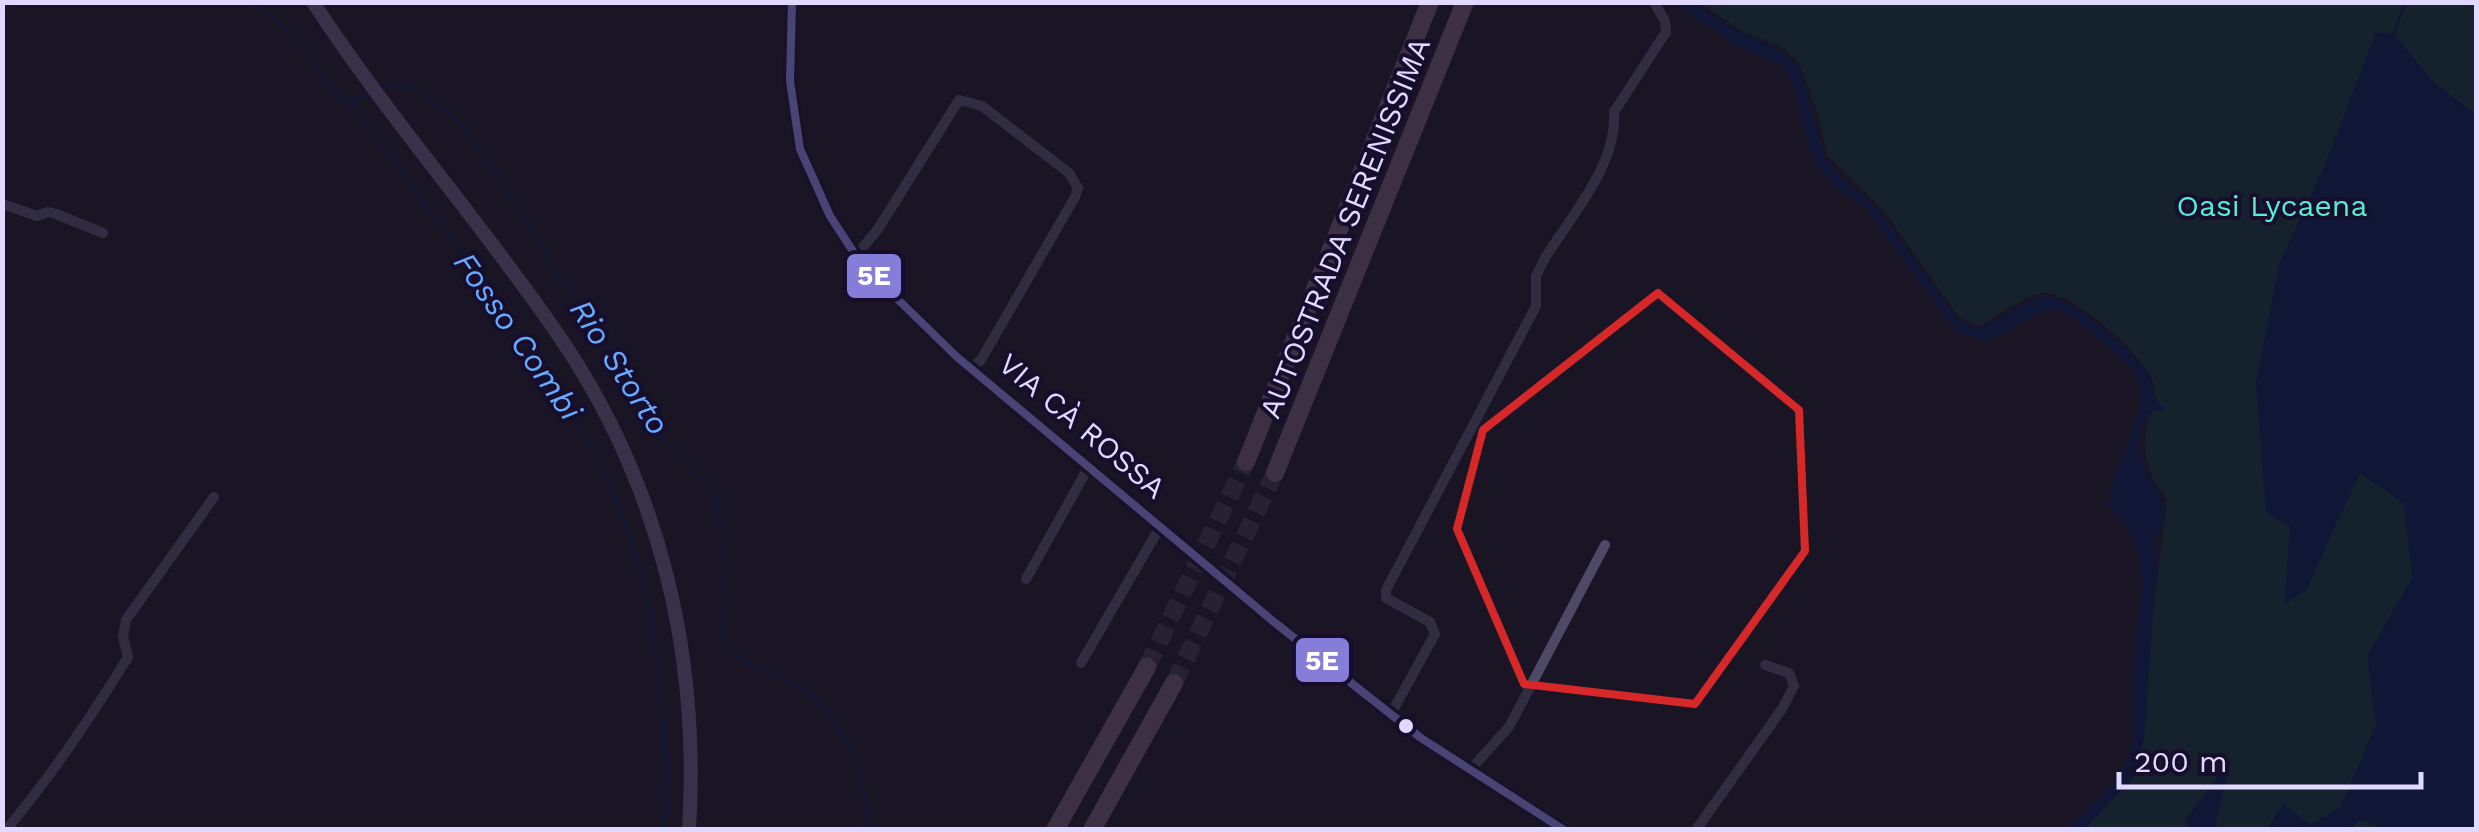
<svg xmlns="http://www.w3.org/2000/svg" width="2479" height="832" font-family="'Work Sans',sans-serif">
<rect width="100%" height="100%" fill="#1a1525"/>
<!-- green -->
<path fill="#113035" d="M1700,3H2476V829H2085L2133,778L2144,739L2146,667L2167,500C2148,473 2140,453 2148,421C2150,411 2155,400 2155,390C2154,361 2070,288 2041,293C2024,297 1996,317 1979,326L1958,316L1882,208L1827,155L1817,112L1799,63L1780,46L1745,33Z"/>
<!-- water -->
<g fill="#06184a">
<path d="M1677,3H1694L1737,31L1772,46L1796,63L1806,88L1826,160L1845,181L1875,206L1958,319L1976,329C1999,322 2017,303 2040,297C2067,291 2125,346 2143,367C2153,379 2151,399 2164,408L2163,411L2154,410C2109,457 2177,486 2163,529L2153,537L2138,540L2108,505C2110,473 2151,408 2138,379C2131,364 2112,351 2100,340C2086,327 2068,309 2048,309L1988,341L1958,333L1862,204L1839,190L1823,173L1810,149L1794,87L1785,67L1736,46Z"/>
<path d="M2376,32L2394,35L2436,84L2476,115V829H2385L2360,820L2351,829H2267L2283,804L2310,824L2340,808L2376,725L2367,656L2412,578L2404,504L2360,473L2306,590L2285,604L2290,526L2266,512L2256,383L2279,265L2324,167Z"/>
<path d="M2154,554L2155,586L2144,739L2133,778L2085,829H2067L2112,784L2132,751L2135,641L2146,558Z"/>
<path d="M2232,757L2216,819L2219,829H2189L2185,820Z"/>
</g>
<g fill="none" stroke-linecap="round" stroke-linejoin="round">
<!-- stream -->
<g stroke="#06184a" stroke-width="2.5">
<path d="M248,2C293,24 307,60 339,96L350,101L371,93"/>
<path d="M2394,35L2405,2"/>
<path d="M379,89C441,55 527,224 553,266C575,301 598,334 620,368C631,385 639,404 650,421C668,450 693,471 717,494C720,533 725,571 722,610C722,622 718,638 726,648C738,663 763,669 780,677C841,707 867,764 866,830"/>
<path d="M350,101C392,159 434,216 477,273C538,357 595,435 629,535C657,617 662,704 667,790V807L659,830"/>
</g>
<!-- river -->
<path stroke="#06184a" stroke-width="18" d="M2136,520L2149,555V576"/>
<!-- motorway-tunnel -->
<g stroke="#383246" stroke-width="18" stroke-dasharray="18 9" stroke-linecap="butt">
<path d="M1147,667L1246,462"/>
<path d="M1174,683L1275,473"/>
</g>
<!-- minor -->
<g stroke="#4d4966" stroke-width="10">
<path d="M2,204L37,216L48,212L56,214L103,233"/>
<path d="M856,256L878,229L959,100L982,106L1069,173L1078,188L1075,197L981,360L971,368"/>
<path d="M1026,579L1088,468"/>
<path d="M1081,663L1160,527"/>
<path d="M1391,714L1435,634L1430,622L1386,598V590L1536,306V276L1545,258C1572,215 1617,165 1614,112L1666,32L1665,21L1654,2"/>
<path d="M1469,771L1509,727L1605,545"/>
<path d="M6,830C53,774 90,719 128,657L123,637L126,620L214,497"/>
<path d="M1696,830L1782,709L1794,686L1789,673L1765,665"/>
</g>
<!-- secondary -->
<g stroke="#5c5678" stroke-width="14">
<path d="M313,2C389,119 483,224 561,339C660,485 700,655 689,830"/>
<path d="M792,2L790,81L800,149L830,216L856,256L882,284L957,357L1274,622L1421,738L1565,830"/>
</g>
<!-- motorway -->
<g stroke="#68506c" stroke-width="18">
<path d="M1246,462L1430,2"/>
<path d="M1275,473L1465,2"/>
<path d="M1055,830L1147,667"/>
<path d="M1092,830L1174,683"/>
</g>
<defs>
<path id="bus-1" d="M792,2L790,81L800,149L830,216L856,256L882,284L957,357L1274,622L1421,738L1564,830"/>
</defs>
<!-- bus-1 casing -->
<use href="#bus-1" stroke="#160e2c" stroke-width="15"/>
<!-- bus-1 -->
<use href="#bus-1" stroke="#867dd9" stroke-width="8"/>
</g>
<!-- marked area -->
<path d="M0 0H2479V832H0ZM1658,293L1799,410L1805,551L1695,704L1524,684L1457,529L1483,430Z" fill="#1a1525" fill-opacity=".55" fill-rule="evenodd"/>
<path fill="none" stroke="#d62828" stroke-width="8" stroke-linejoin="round" d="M1658,293L1799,410L1805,551L1695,704L1524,684L1457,529L1483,430Z"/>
<!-- markers -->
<circle fill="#e1d9ff" stroke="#160e2c" stroke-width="4" cx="1406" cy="726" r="9"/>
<g text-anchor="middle" stroke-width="8" stroke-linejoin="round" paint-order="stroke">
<!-- park labels -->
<g font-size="30" fill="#56edd7" stroke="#160e2c">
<text x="2272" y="216">Oasi Lycaena</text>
</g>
<!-- street labels -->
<g font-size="30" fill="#e1d9ff" stroke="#160e2c">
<text transform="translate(1345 228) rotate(-68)" y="10">AUTOSTRADA SERENISSIMA</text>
<text transform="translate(1082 426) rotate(40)" y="10">VIA CÀ ROSSA</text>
</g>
<!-- water labels -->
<g font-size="32" font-style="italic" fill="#67a9ff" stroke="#160e2c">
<text transform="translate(518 336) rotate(55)" y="11">Fosso Combi</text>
<text transform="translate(620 367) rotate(57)" y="11">Rio Storto</text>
</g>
</g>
<g stroke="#160e2c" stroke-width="4">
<rect x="845" y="252" width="58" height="48" rx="10" fill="#867dd9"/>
<rect x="1294" y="636" width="57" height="48" rx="10" fill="#867dd9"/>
</g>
<g font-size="28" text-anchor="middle" font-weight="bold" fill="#fff">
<text x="874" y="285">5E</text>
<text x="1322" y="670">5E</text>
</g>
<!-- border -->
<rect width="2479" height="832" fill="none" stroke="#e1d9ff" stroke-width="10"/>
<!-- scale -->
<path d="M2119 772v15h302v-15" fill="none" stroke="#e1d9ff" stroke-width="5"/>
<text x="2134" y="772" font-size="30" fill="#e1d9ff" stroke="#160e2c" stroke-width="8" paint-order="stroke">200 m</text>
</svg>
